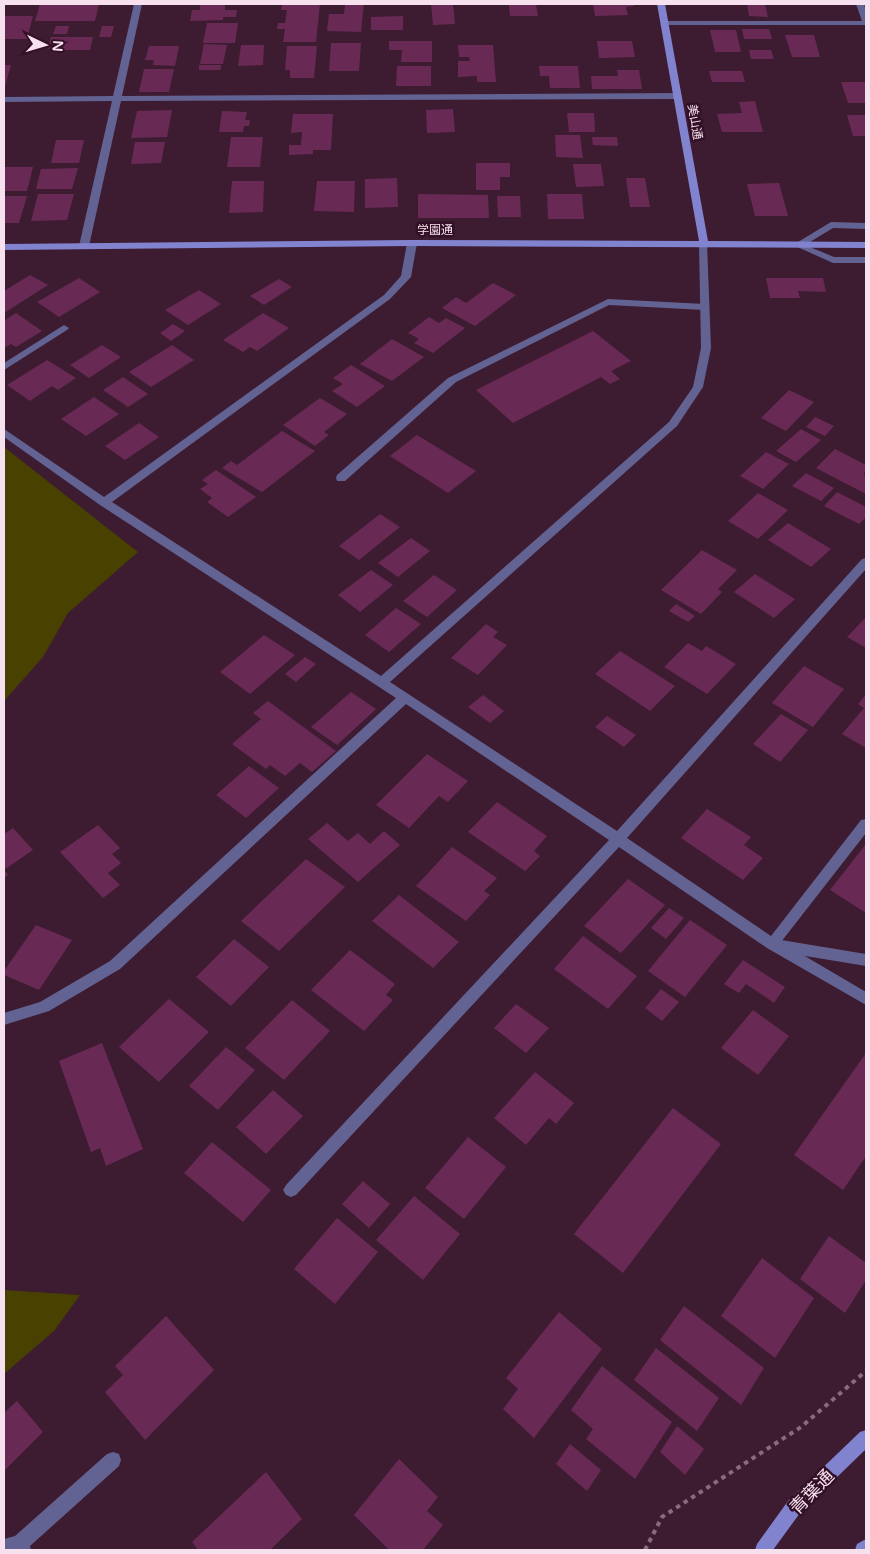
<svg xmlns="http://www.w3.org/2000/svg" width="870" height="1554" font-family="'Varela Round','Noto Sans JP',sans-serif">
<rect width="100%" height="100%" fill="#3d1b31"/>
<!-- green -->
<g fill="#494100">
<path d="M4,447L138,552L68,613L43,657L4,701Z"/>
<path d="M4,1290L80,1295L54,1331L4,1374Z"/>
</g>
<!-- building -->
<g fill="#682a54">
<path d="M40,4H99L95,21H35Z"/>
<path d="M200,4H225V10H237L236,17H223V20L190,21L192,10H200Z"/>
<path d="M288,4H320L316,42H283L285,29H277L278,23H285L287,10H281L282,5Z"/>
<path d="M345,4H364L361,32L327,31L329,14H344Z"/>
<path d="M431,4H453L455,24L433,25Z"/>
<path d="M509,4H536L538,16H510Z"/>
<path d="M593,4H634V6L626,7L628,15L595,16Z"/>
<path d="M747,4H765L768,17L749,16Z"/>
<path d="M4,16H33L27,39H4Z"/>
<path d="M403,16V30H371V17Z"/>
<path d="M207,23H238L235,43H203Z"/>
<path d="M56,26H69L67,34H53Z"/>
<path d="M102,26H114L111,37H99Z"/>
<path d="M742,29H769L772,39H744Z"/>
<path d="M710,30H736L741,52H715Z"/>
<path d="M785,35H814L820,57H792Z"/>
<path d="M51,37H93L90,50H48Z"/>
<path d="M389,41H432V62H401L402,50H389Z"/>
<path d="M597,41H632L635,57L599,58Z"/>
<path d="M331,43H361L359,71H329Z"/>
<path d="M204,44L227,45L223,64H200Z"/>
<path d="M241,45H264L263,65L238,66Z"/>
<path d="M458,45H493L496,82H477V76L458,77V61H470L469,57H459Z"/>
<path d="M149,46H179L175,66L153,65L154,60H145Z"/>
<path d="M287,46H317L314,78H290V70H285Z"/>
<path d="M749,50H771L774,59H751Z"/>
<path d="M4,65H11L4,90Z"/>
<rect x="199" y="65" width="22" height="5"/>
<path d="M397,66H431V86H396Z"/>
<path d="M539,66H578L580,88H550L549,76H540Z"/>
<path d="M144,69H174L169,92H139Z"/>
<path d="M617,70H639L642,89H592L591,76H618Z"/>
<path d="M709,71H742L745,82H712Z"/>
<path d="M841,82H866V103H848Z"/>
<path d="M755,101L763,132H722L717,114L742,113L739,102Z"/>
<path d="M453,109L455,132L427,133L426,110Z"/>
<path d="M172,110L167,137L131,138L137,111Z"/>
<path d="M222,111L247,112L245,120H250L249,126H244L243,132H219Z"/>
<path d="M567,113H594L595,132H569Z"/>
<path d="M293,114H333L331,150H313V154L289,155V145H301L302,132L291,133Z"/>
<path d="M847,115H866V136H853Z"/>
<path d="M555,135H580L583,158L556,157Z"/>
<path d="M231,137H263L260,167H227Z"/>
<path d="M592,137H617L618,146L593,145Z"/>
<path d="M56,140H84L79,163H51Z"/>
<path d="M135,142H165L161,163L131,164Z"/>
<path d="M476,163H510V177H500V190H476Z"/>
<path d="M573,164H601L604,186L576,187Z"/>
<path d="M4,167H33L27,191H4Z"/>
<path d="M78,168L72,189H36L41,169Z"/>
<path d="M397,178L398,207L365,208V179Z"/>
<path d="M626,178H645L650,207H630Z"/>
<path d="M232,181H264L263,212L229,213Z"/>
<path d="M317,181H355L354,212L314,211Z"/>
<path d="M779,183L788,216H755L747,184Z"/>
<path d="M38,194H74L67,220L31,221Z"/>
<path d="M418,194L488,195L489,218H418Z"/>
<path d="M547,194H582L584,219H548Z"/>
<path d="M4,196H27L19,223H4Z"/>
<path d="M497,196H520L521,217H498Z"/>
<path d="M30,275L48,285L4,313V291Z"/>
<path d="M79,278L100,292L59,317L37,302Z"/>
<path d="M766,278H823L826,292L798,291L800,298H770Z"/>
<path d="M279,279L292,287L264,305L250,296Z"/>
<path d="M493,283L516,295L475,326L442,308L456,297L466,303Z"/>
<path d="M199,290L221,304L188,325L165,310Z"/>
<path d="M16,313L42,331L16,347L11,344L4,348V321Z"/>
<path d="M263,313L289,328L257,351L250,347L243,352L223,340Z"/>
<path d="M429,317L439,323L446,318L465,328L433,353L414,343L419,339L408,333Z"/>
<path d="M173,324L185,331L171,341L160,333Z"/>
<path d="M593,331L631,361L611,371L620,379L610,384L601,377L513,423L476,390Z"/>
<path d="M392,339L424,357L392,381L360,364Z"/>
<path d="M102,345L121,357L89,378L70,365Z"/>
<path d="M172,345L194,360L151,387L129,372Z"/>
<path d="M47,360L76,378L58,390L52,386L30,401L7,385Z"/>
<path d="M351,365L385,386L357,407L332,391L343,384L333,378Z"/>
<path d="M123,377L148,394L128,407L103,390Z"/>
<path d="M789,390L814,402L786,431L761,418Z"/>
<path d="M94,397L119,414L86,436L61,419Z"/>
<path d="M320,398L347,414L324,432L329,435L315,446L283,425Z"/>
<path d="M815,417L834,426L825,436L806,427Z"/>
<path d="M139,423L159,437L125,460L105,446Z"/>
<path d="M801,429L821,440L796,462L776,451Z"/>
<path d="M282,431L315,451L262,492L222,468L231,461L237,465Z"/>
<path d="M417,435L476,471L448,493L390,456Z"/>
<path d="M835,449L866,465L864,475L866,476V494L816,468Z"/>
<path d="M766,452L789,464L763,489L740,476Z"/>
<path d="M216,470L256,497L228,517L207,502L212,498L200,489L208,484L202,480Z"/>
<path d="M806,473L834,488L821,501L792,486Z"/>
<path d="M837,492L866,507V517L859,524L824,506Z"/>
<path d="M758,493L788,510L758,539L728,521Z"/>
<path d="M380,514L400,527L359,560L339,546Z"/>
<path d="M788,523L831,549L811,567L768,540Z"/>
<path d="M411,538L430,551L398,577L378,563Z"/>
<path d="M702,550L737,570L718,589L722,592L701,614L661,590Z"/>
<path d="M371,570L393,585L360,612L338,595Z"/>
<path d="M755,574L795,599L774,618L734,592Z"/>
<path d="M434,575L457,590L427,617L403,601Z"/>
<path d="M676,604L695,616L688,622L669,611Z"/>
<path d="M396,608L421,624L389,652L365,635Z"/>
<path d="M866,617V648L847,637Z"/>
<path d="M486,624L498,632L493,637L507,645L478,675L451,658Z"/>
<path d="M264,635L295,655L250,694L220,672Z"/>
<path d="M688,643L702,651L706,646L736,664L707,694L664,667Z"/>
<path d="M620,651L675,686L650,711L595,674Z"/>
<path d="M305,657L316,664L296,682L285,674Z"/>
<path d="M804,666L844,689L813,727L772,703Z"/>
<path d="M351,692L376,709L337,745L311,727Z"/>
<path d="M866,694V748L842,734L864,708L858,704Z"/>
<path d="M483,695L504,711L490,723L468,707Z"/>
<path d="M268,701L336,751L312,772L300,763L285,776L270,765L266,769L232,744L261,719L253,713Z"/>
<path d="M781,714L808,730L780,762L753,744Z"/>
<path d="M607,716L636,735L624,747L595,727Z"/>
<path d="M427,754L468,781L448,802L439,796L409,828L376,805Z"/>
<path d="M249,766L279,788L246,818L216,795Z"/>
<path d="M497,802L547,836L534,851L540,856L525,871L468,832Z"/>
<path d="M707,809L751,837L744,845L763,858L743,880L681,838Z"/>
<path d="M327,823L348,841L358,833L370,844L384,831L400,845L358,882L308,839Z"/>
<path d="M98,825L120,848L112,854L121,863L108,873L120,885L103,898L60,852Z"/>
<path d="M13,828L33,850L4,870L8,875L4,878V834Z"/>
<path d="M866,844V913L830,890Z"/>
<path d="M452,847L497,878L484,891L490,895L466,921L416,886Z"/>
<path d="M306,859L345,887L279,951L241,921Z"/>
<path d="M628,879L665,905L621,953L584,926Z"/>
<path d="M399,895L459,942L433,968L372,921Z"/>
<path d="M669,908L684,918L666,939L651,928Z"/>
<path d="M690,920L727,945L685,997L648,971Z"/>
<path d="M36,925L72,940L39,990L4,975V971Z"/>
<path d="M583,936L637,976L608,1009L554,969Z"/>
<path d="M234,939L269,967L231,1006L196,977Z"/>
<path d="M350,950L395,984L386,995L393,1000L364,1031L311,990Z"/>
<path d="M743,960L785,987L774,1003L746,984L739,993L724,984Z"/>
<path d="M661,989L679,1002L662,1021L645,1008Z"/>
<path d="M169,999L209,1032L159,1082L119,1047Z"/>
<path d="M292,1000L330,1031L284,1080L245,1048Z"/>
<path d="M516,1004L549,1028L526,1053L494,1028Z"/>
<path d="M753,1010L789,1036L758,1075L721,1048Z"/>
<path d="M102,1043L143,1149L106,1166L100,1148L91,1152L59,1061Z"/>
<path d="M226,1047L255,1070L218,1110L189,1086Z"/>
<path d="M866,1053V1156L843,1190L794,1155Z"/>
<path d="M535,1072L574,1103L556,1124L549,1118L526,1145L494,1118Z"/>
<path d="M273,1090L303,1116L266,1154L236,1127Z"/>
<path d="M673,1108L721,1144L623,1273L574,1234Z"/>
<path d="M468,1137L506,1167L464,1219L425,1188Z"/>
<path d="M212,1142L271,1190L243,1222L184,1173Z"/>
<path d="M363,1181L390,1204L369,1228L342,1204Z"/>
<path d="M414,1196L460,1234L423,1280L376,1240Z"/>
<path d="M337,1218L378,1252L335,1304L294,1269Z"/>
<path d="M829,1236L866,1263V1280L845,1313L800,1279Z"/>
<path d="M762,1258L814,1298L775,1358L721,1316Z"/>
<path d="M684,1306L764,1368L741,1405L660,1340Z"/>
<path d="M559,1312L602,1349L534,1438L503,1409L518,1389L506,1378Z"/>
<path d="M166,1316L214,1370L145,1440L105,1392L123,1375L115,1366Z"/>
<path d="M656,1348L719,1398L697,1431L634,1380Z"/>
<path d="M602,1366L672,1422L635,1479L586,1439L593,1429L571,1410Z"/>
<path d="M17,1401L43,1432L4,1471V1413Z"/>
<path d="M677,1426L704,1449L685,1475L660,1452Z"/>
<path d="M570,1444L601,1470L587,1491L556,1464Z"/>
<path d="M399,1459L438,1497L427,1511L443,1525L423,1550H389L354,1515Z"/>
<path d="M266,1472L302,1519L270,1550H198L192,1542Z"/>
</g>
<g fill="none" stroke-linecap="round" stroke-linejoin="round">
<!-- path -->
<path stroke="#896b7e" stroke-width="4" stroke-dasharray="4.5 4.5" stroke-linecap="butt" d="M645,1550L662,1517L801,1427L866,1371"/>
<!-- lane -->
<g fill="#626392" fill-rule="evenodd">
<path d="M608,299L705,304L710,307L705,310L609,305L456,382L345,481H337L336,478L337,475L448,378Z"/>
<path d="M775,939L866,954V966L775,951L770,949L768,945L770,941Z"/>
<path d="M113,1452L119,1454L121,1460L119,1466L30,1546L31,1550H4V1539L15,1536L107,1454Z"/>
</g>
<!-- street -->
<g fill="#626392" fill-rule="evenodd">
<path d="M134,4H142L122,96L678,93L682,96L678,99L121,101L89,246L84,249L79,246L112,101L4,102V97L113,96Z"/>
<path d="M856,4H864L866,11V25H666L662,23L666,21H862Z"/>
<path d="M831,222L866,223V229L833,228L805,245L834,257H866V263H833L793,245Z"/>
<path d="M412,240L417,243L411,277L390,299L112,502L381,676L669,422L693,387L701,348L699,245L701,243H707L711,348L703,387L677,426L390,682L617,831L862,559L866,558V569L627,838L771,936L861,820L866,819V833L781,942L866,992V1005L767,948L619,847L296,1195L291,1197L286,1195L283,1190L286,1185L609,840L406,704L120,969L49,1011L4,1025V1013L40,1002L110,961L396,698L100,505L4,437V429L104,497L384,295L401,276L407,243Z"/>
<path d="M64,325L69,328L67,330L4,370V363Z"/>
</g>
<!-- secondary -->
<g fill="#8283ce" fill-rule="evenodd">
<path d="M657,4H665L708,241L866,242V248L412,246L4,250V244L412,240L699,241Z"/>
<path d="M866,1430V1449L800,1513L773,1550H755L757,1544L788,1501L860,1432Z"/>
<path d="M866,1539V1550H855L857,1544Z"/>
</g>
</g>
<g text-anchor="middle" stroke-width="5" stroke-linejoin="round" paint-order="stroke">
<!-- far-street labels -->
<g font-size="12" fill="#f8e1ee" stroke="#321127">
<text transform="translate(695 122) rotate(80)" y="4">美山通</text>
<text x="435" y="234">学園通</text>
</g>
<!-- near-street labels -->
<g font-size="18" fill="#f8e1ee" stroke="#321127">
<text transform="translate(812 1492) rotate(-46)" y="6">青葉通</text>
</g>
</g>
<!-- border -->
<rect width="870" height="1554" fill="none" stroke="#f8e1ee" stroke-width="10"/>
<!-- north arrow -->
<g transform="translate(45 45) rotate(95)" stroke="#321127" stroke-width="4" paint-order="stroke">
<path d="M0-4L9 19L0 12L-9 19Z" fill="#f8e1ee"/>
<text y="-8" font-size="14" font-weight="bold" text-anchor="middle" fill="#f8e1ee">N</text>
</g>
</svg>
